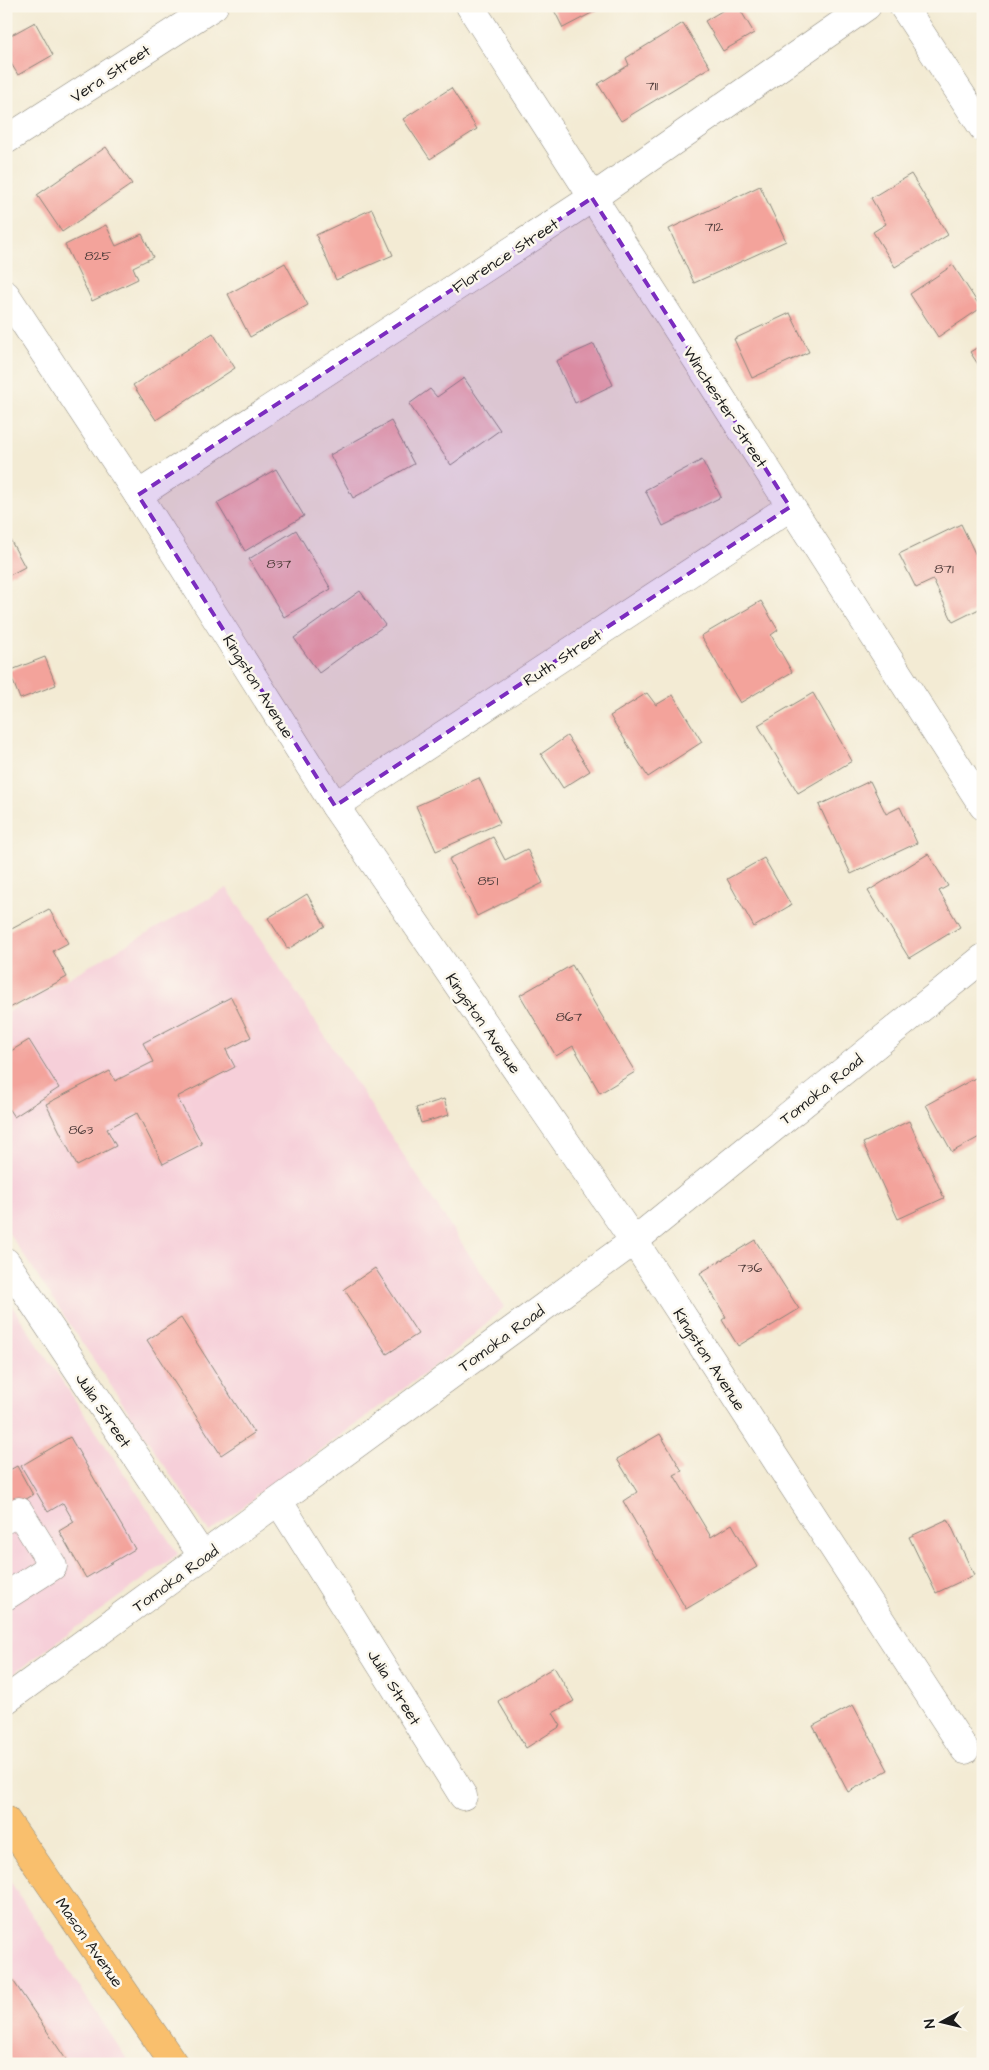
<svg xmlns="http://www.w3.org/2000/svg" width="989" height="2070" font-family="'Architects Daughter',sans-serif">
<rect width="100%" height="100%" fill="#fbf7ec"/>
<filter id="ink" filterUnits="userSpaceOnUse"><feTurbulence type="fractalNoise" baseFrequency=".02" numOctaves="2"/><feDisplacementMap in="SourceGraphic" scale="10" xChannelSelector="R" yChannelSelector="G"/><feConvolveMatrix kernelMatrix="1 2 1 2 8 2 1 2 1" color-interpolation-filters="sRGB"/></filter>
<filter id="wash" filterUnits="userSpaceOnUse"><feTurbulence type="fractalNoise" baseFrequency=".0096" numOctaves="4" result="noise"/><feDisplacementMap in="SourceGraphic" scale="20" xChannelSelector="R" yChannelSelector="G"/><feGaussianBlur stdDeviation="1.12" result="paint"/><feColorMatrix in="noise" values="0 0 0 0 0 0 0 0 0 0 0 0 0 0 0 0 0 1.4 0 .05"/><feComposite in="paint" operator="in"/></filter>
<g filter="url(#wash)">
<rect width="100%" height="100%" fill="#f3ebd4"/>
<!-- built -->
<g fill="#f6cfd9">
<path d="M227,888L504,1307L459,1348L269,1488L254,1495L255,1498L209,1532L6,1229V1013Z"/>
<path d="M6,1297L178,1554L6,1679Z"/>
<path d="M6,1875L130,2064H6Z"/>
</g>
<g id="blocks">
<!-- building -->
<g fill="#f3a39b">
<path d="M552,6H605L563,28Z"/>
<path d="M730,6H738L754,33L723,51L705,21Z"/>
<path d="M35,22L53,55L18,75L6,55V38Z"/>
<path d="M683,23L710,67L621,121L598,84L629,65L626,58Z"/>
<path d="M451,88L477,129L430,159L403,119Z"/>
<path d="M106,147L132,184L62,232L37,195Z"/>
<path d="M911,174L948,235L895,267L873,232L886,224L871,198Z"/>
<path d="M760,186L786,241L694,283L669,229Z"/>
<path d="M372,209L393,255L336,280L316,235Z"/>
<path d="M106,225L116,246L142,234L153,257L133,267L138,279L92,301L65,245Z"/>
<path d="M285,263L308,305L250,337L228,294Z"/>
<path d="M953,265L981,308L938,337L910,294Z"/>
<path d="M790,313L809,352L752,378L734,339Z"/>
<path d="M213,333L235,368L156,420L133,385Z"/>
<path d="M594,344L613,385L575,403L556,361Z"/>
<path d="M983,344V372L970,352Z"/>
<path d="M464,378L500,430L451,465L409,404L430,389L437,397Z"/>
<path d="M391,421L414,464L353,498L330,455Z"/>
<path d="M702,460L721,497L663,526L645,490Z"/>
<path d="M276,469L304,516L245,551L217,503Z"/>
<path d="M961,524L983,570V607L953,622L933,580L916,588L899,554Z"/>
<path d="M296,530L331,589L284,617L249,559Z"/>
<path d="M6,532L25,567L6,577Z"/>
<path d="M360,591L385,625L319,673L294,638Z"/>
<path d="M761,601L778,630L771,635L792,672L740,703L701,636Z"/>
<path d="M45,657L56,685L20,699L9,671Z"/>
<path d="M647,693L656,705L673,695L702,742L648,777L610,716Z"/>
<path d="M813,693L852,761L798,793L758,725Z"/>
<path d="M567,736L590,771L563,788L541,754Z"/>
<path d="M479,778L500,823L436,851L416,806Z"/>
<path d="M870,781L886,814L900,807L917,843L851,874L819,805Z"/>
<path d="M493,837L505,860L527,849L543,883L477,916L449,859Z"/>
<path d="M928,854L948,886L939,891L960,927L909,958L868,891Z"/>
<path d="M764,858L791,905L754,927L727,879Z"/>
<path d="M307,894L325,926L288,949L268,918Z"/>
<path d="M49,909L68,943L53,951L67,977L6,1010V932Z"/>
<path d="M572,965L635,1072L600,1093L573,1046L556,1056L520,995Z"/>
<path d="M231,997L251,1037L226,1050L235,1067L177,1097L202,1144L163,1164L137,1113L107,1129L116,1146L77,1166L46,1104L110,1071L115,1081L153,1062L143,1043Z"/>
<path d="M29,1040L59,1088L14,1117L6,1105V1054Z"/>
<path d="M977,1077L983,1088V1135L952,1152L926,1105Z"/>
<path d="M444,1099L449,1115L421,1123L416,1108Z"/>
<path d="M909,1121L944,1198L898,1219L863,1143Z"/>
<path d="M755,1240L799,1309L738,1346L722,1320L726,1317L700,1273Z"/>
<path d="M375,1268L418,1334L387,1354L344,1289Z"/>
<path d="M181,1318L254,1433L221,1455L147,1340Z"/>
<path d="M660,1434L682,1471L674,1475L711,1537L732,1524L757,1567L686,1609L623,1501L637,1492L617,1459Z"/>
<path d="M70,1437L135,1549L86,1578L59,1531L74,1522L63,1503L48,1512L21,1466Z"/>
<path d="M17,1466L33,1495L6,1511V1472Z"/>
<path d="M948,1519L974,1575L936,1593L909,1537Z"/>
<path d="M554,1667L574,1701L553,1713L561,1726L526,1748L498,1701Z"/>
<path d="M853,1705L888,1770L848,1792L813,1726Z"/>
<path d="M6,1970L69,2064H14L6,2053Z"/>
</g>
</g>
</g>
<g filter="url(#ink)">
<use href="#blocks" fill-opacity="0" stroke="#888478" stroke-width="1"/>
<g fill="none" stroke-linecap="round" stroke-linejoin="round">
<defs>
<g id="minor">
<path d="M470,6L983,806"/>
<path d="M903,6L983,128"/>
<path d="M6,140L214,6"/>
<path d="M6,295L138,495L335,806L634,1241L965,1750"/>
<path d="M138,495L592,198L867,6"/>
<path d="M335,806L790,507"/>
<path d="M6,1262L203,1557"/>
<path d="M279,1502L463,1796"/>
<path d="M6,1519L19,1511L53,1566L6,1596"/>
<path d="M6,1700L634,1241L983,958"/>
</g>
<path id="major" d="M6,1820L174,2064"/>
</defs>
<!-- minor casing -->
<use href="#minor" stroke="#888478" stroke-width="29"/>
<!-- major casing -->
<use href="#major" stroke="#888478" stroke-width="29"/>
<!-- minor -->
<use href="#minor" stroke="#fff" stroke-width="28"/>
<!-- major -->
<use href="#major" stroke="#f9bf6d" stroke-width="28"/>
</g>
</g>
<!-- marked area -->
<path fill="#7b2cbf" fill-opacity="0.2" stroke="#7b2cbf" stroke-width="4" stroke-dasharray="10 6" stroke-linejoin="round" d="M592,198L790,507L335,806L138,495Z"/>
<g text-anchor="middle" stroke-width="5" stroke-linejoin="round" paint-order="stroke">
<!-- number labels -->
<g font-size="14" fill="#523e3c">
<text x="652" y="90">711</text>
<text x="714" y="231">712</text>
<text x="98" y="260">825</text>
<text x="279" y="568">837</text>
<text x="944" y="573">871</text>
<text x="488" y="885">851</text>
<text x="569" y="1021">867</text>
<text x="81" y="1134">863</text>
<text x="750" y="1272">736</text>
</g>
<!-- street labels -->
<g font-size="16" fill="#1c1c1c" stroke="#fbf7ec">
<text transform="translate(110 73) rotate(-33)" y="6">Vera Street</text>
<text transform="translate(505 255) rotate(-33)" y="6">Florence Street</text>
<text transform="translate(726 407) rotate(57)" y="6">Winchester Street</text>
<text transform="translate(562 657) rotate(-33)" y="6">Ruth Street</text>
<text transform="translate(259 686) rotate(58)" y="6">Kingston Avenue</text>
<text transform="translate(484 1023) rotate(55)" y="6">Kingston Avenue</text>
<text transform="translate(821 1089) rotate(-39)" y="6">Tomoka Road</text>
<text transform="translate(501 1338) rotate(-36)" y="6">Tomoka Road</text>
<text transform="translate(710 1359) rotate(57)" y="6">Kingston Avenue</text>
<text transform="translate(104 1410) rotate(56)" y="6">Julia Street</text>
<text transform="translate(175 1578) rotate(-36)" y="6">Tomoka Road</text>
<text transform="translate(395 1687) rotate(58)" y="6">Julia Street</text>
<text transform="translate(90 1942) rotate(55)" y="6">Mason Avenue</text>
</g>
</g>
<!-- margin -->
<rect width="989" height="2070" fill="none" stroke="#fbf7ec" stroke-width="25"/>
<!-- north arrow -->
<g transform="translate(942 2022) rotate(262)" stroke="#fbf7ec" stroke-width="4" paint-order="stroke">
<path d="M0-4L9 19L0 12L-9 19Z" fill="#1c1c1c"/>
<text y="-8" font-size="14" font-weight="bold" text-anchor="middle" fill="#1c1c1c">N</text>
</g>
</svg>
